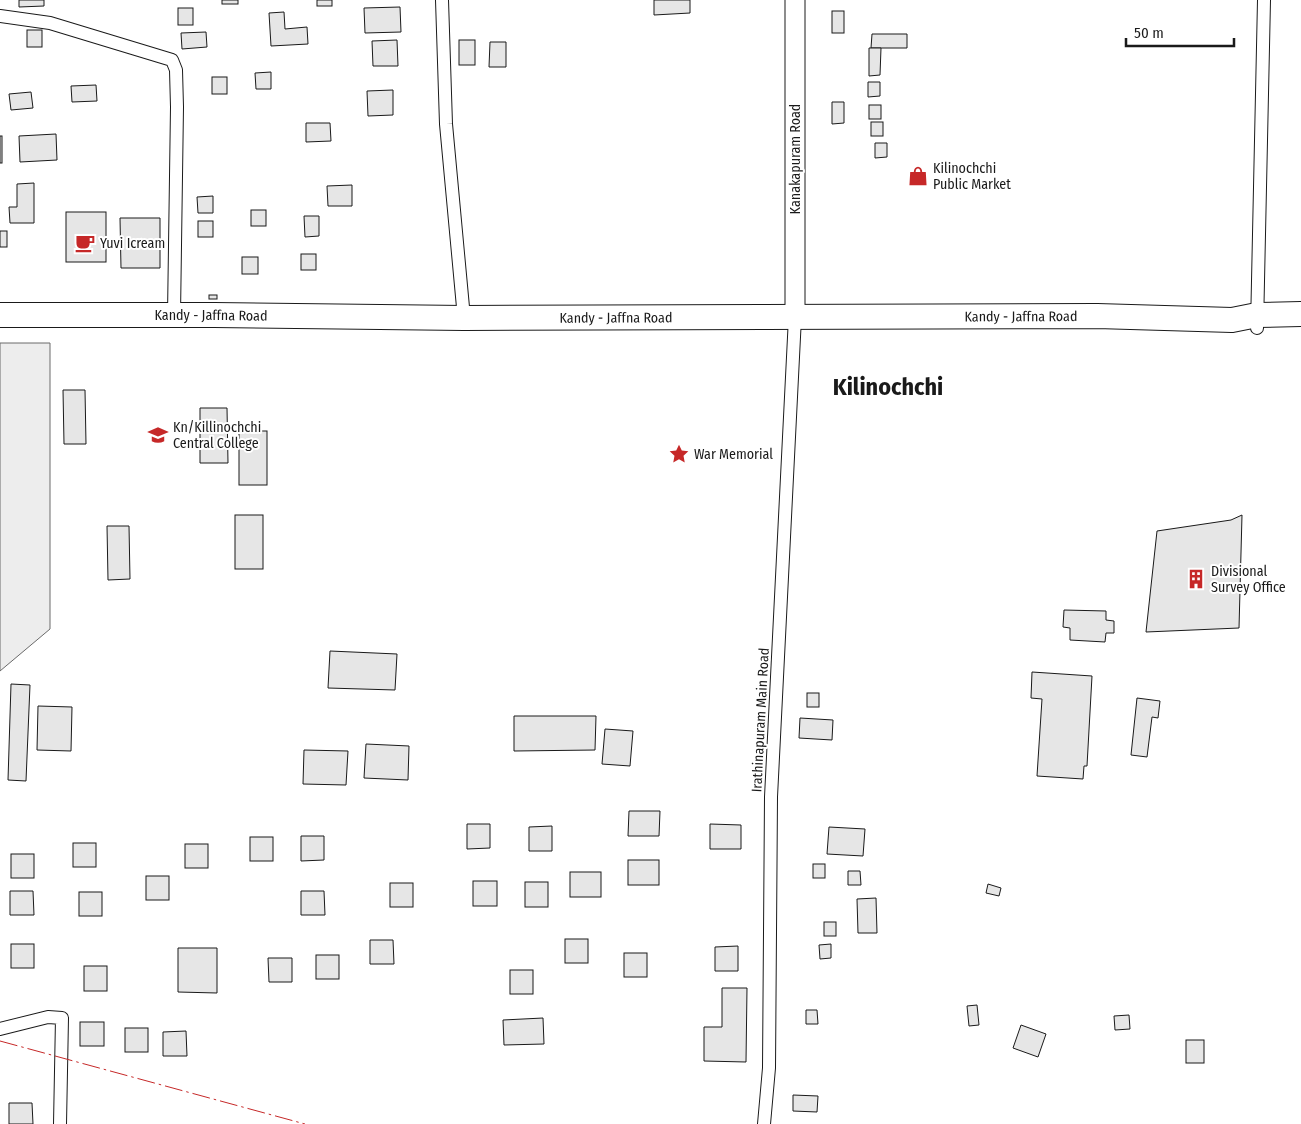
<svg xmlns="http://www.w3.org/2000/svg" width="1301" height="1124" font-family="'Fira Sans Condensed',sans-serif">
<rect width="100%" height="100%" fill="#fff"/>
<!-- built -->
<path fill="#ededed" stroke="#6a6a6a" d="M0,343H50V629L0,671Z"/>
<!-- building -->
<g fill="#e6e6e6" stroke="#1a1a1a">
<path d="M19,0H44V6L19,7Z"/>
<rect x="222" y="0" width="16" height="4"/>
<rect x="317" y="0" width="15" height="6"/>
<path d="M654,0H690V13L654,15Z"/>
<path d="M400,7L401,32L365,33L364,8Z"/>
<rect x="178" y="8" width="15" height="17"/>
<rect x="832" y="11" width="12" height="22"/>
<path d="M284,12L285,29L307,27L308,44L271,46L269,13Z"/>
<rect x="27" y="30" width="15" height="17"/>
<path d="M206,32L207,47L182,49L181,33Z"/>
<path d="M872,34H907V48H871Z"/>
<path d="M397,40L398,66H373L372,41Z"/>
<rect x="459" y="40" width="16" height="25"/>
<path d="M490,42H506V67H489Z"/>
<path d="M869,48H881L880,75L869,76Z"/>
<path d="M271,72V89H256L255,73Z"/>
<rect x="212" y="77" width="15" height="17"/>
<path d="M868,82H880V96L868,97Z"/>
<path d="M96,85L97,101L72,102L71,86Z"/>
<path d="M393,90V115L368,116L367,91Z"/>
<path d="M31,92L33,108L11,110L9,94Z"/>
<path d="M832,102H844V123L832,124Z"/>
<rect x="869" y="105" width="12" height="14"/>
<rect x="871" y="122" width="12" height="14"/>
<path d="M306,123H330L331,141L306,142Z"/>
<path d="M56,134L57,160L20,162L19,136Z"/>
<rect x="0" y="136" width="2" height="27"/>
<path d="M875,143H887V157L875,158Z"/>
<path d="M34,183V223H10L9,207H17V184Z"/>
<path d="M352,185V206H328L327,186Z"/>
<path d="M213,196V213H198L197,197Z"/>
<rect x="251" y="210" width="15" height="16"/>
<rect x="66" y="212" width="40" height="50"/>
<path d="M304,216H319V236L305,237Z"/>
<path d="M120,218H160V268H121Z"/>
<rect x="198" y="221" width="15" height="16"/>
<rect x="0" y="231" width="7" height="16"/>
<rect x="301" y="254" width="15" height="16"/>
<rect x="242" y="257" width="16" height="17"/>
<rect x="209" y="295" width="8" height="4"/>
<path d="M63,390H85L86,444H64Z"/>
<path d="M200,408H227L228,463H200Z"/>
<rect x="239" y="431" width="28" height="54"/>
<rect x="235" y="515" width="28" height="54"/>
<path d="M1242,515L1239,628L1146,632L1157,531L1231,520Z"/>
<path d="M107,526H129L130,579L108,580Z"/>
<path d="M1064,610L1106,611V620L1114,621V633H1106L1105,642L1070,640V628L1063,627Z"/>
<path d="M330,651L397,654L395,690L328,688Z"/>
<path d="M1032,672L1092,676L1087,766H1084L1083,779L1037,776L1042,699L1031,698Z"/>
<path d="M11,684L30,685L26,781L8,780Z"/>
<rect x="807" y="693" width="12" height="14"/>
<path d="M1137,698L1160,701L1158,718L1152,717L1147,757L1131,755Z"/>
<path d="M38,706L72,707L71,751L37,750Z"/>
<path d="M514,716H596L595,750L514,751Z"/>
<path d="M800,718L833,720L832,740L799,738Z"/>
<path d="M605,729L633,731L630,766L602,764Z"/>
<path d="M366,744L409,746L408,780L364,778Z"/>
<path d="M304,750L348,751L346,785L303,784Z"/>
<path d="M629,811H660L659,836H628Z"/>
<path d="M467,824H490V848L467,849Z"/>
<path d="M710,824L741,825V849H710Z"/>
<path d="M552,826V851H529V827Z"/>
<path d="M829,827L865,829L863,856L827,854Z"/>
<path d="M301,836H324V860L301,861Z"/>
<rect x="250" y="837" width="23" height="24"/>
<rect x="73" y="843" width="23" height="24"/>
<rect x="185" y="844" width="23" height="24"/>
<rect x="11" y="854" width="23" height="24"/>
<rect x="628" y="860" width="31" height="25"/>
<rect x="813" y="864" width="12" height="14"/>
<path d="M848,871H860L861,885H848Z"/>
<rect x="570" y="872" width="31" height="25"/>
<rect x="146" y="876" width="23" height="24"/>
<rect x="473" y="881" width="24" height="25"/>
<rect x="525" y="882" width="23" height="25"/>
<rect x="390" y="883" width="23" height="24"/>
<path d="M988,884L1001,888L999,896L986,893Z"/>
<path d="M10,891H33L34,915H10Z"/>
<path d="M301,891H324L325,915H301Z"/>
<rect x="79" y="892" width="23" height="24"/>
<path d="M876,898L877,933H858L857,899Z"/>
<rect x="824" y="922" width="12" height="14"/>
<rect x="565" y="939" width="23" height="24"/>
<path d="M370,940H393L394,964H370Z"/>
<rect x="11" y="944" width="23" height="24"/>
<path d="M831,944V958L820,959L819,945Z"/>
<path d="M738,946V971H715V947Z"/>
<path d="M178,948H217V993L178,992Z"/>
<rect x="624" y="953" width="23" height="24"/>
<rect x="316" y="955" width="23" height="24"/>
<path d="M268,958H292V982H269Z"/>
<rect x="84" y="966" width="23" height="25"/>
<rect x="510" y="970" width="23" height="24"/>
<path d="M722,988H747L746,1062L704,1061V1027H722Z"/>
<path d="M977,1005L979,1025L969,1026L967,1006Z"/>
<path d="M806,1010H817L818,1024H806Z"/>
<path d="M1129,1015L1130,1029L1115,1030L1114,1016Z"/>
<path d="M543,1018L544,1044L504,1045L503,1020Z"/>
<rect x="80" y="1022" width="24" height="24"/>
<path d="M1021,1025L1046,1034L1038,1057L1013,1048Z"/>
<rect x="125" y="1028" width="23" height="24"/>
<path d="M186,1031L187,1056H163V1032Z"/>
<rect x="1186" y="1040" width="18" height="23"/>
<path d="M793,1095L818,1096L817,1112L793,1111Z"/>
<path d="M9,1103H32L33,1124H9Z"/>
</g>
<g fill="none" stroke-linecap="round" stroke-linejoin="round">
<defs>
<g id="street">
<path d="M442,0L446,124L464,318"/>
<path d="M0,16L50,23L172,60L176,70L177,107L174,315"/>
<path d="M1257,328L1264,0"/>
<path d="M0,1029L48,1017L62,1018L60,1124"/>
<path d="M764,1124L769,1068L771,797L795,317"/>
</g>
<path id="secondary" d="M795,317V0"/>
<g id="highway">
<path id="s1" d="M0,315H214L464,318L1097,316L1232,320L1257,315L1301,314"/>
</g>
</defs>
<!-- street casing -->
<use href="#street" stroke="#1a1a1a" stroke-width="14"/>
<!-- secondary casing -->
<use href="#secondary" stroke="#1a1a1a" stroke-width="21"/>
<!-- highway casing -->
<use href="#highway" stroke="#1a1a1a" stroke-width="26"/>
<!-- street -->
<use href="#street" stroke="#fff" stroke-width="12"/>
<!-- secondary -->
<use href="#secondary" stroke="#fff" stroke-width="19"/>
<!-- highway -->
<use href="#highway" stroke="#fff" stroke-width="24"/>
<!-- power -->
<path stroke="#c62828" stroke-width="1" stroke-dasharray="18 4 2.5 4" stroke-linecap="butt" d="M0,1041L305,1124"/>
</g>
<!-- icons -->
<defs>
<symbol id="shop-bare" viewBox="-9 -9 18 18"><path d="M-5-2.5h2.3a2.7 3.5 0 0 1 5.4 0H5L5.5 6h-11ZM-1.5-2.5h3a1.5 2.3 0 0 0-3 0Z" fill="#c62828" stroke="#fff" stroke-width="2.5" paint-order="stroke"/></symbol>
<symbol id="cafe-bare" viewBox="-9 -9 18 18"><path d="M-5.5-4.5H6V0H3Q3 3.5 0 3.5H-2.5Q-5.5 3.5-5.5 0ZM3-3.2v2h1.7v-2ZM-6 4.5H4V6H-6Z" fill="#c62828" stroke="#fff" stroke-width="2.5" paint-order="stroke"/></symbol>
<symbol id="school-bare" viewBox="-9 -9 18 18"><path d="M0-5L7-2L0 1L-7-2ZM-4 1L0 2.5L4 1V4Q0 6-4 4Z" fill="#c62828" stroke="#fff" stroke-width="2.5" paint-order="stroke"/></symbol>
<symbol id="sight-bare" viewBox="-9 -9 18 18"><path d="M0-6L1.8-2.2L6-1.7L2.9 1.2L3.7 5.4L0 3.3L-3.7 5.4L-2.9 1.2L-6-1.7L-1.8-2.2Z" fill="#c62828" stroke="#fff" stroke-width="2.5" paint-order="stroke"/></symbol>
<symbol id="building-bare" viewBox="-9 -9 18 18"><path d="M-4-6H4V6H1V3H-1V6H-4ZM-2.5-4.3h1.7v1.8h-1.7ZM.8-4.3h1.7v1.8H.8ZM-2.5-1h1.7V.8h-1.7ZM.8-1h1.7V.8H.8Z" fill="#c62828" stroke="#fff" stroke-width="2.5" paint-order="stroke"/></symbol>
</defs>
<g fill-rule="evenodd">
<use href="#shop-bare" x="904" y="162" width="28" height="28"/>
<use href="#cafe-bare" x="71" y="229" width="28" height="28"/>
<use href="#school-bare" x="144" y="421" width="28" height="28"/>
<use href="#sight-bare" x="665" y="440" width="28" height="28"/>
<use href="#building-bare" x="1182" y="565" width="28" height="28"/>
</g>
<g text-anchor="middle" stroke-width="4" stroke-linejoin="round" paint-order="stroke">
<!-- street labels -->
<g font-size="14" fill="#1a1a1a" stroke="#fff">
<text transform="translate(795 159) rotate(-90)" y="5">Kanakapuram Road</text>
<text dy="5" stroke="none"><textPath href="#s1" startOffset="211">Kandy - Jaffna Road</textPath></text>
<text dy="5" stroke="none"><textPath href="#s1" startOffset="1021">Kandy - Jaffna Road</textPath></text>
<text dy="5" stroke="none"><textPath href="#s1" startOffset="616">Kandy - Jaffna Road</textPath></text>
<text transform="translate(760 720) rotate(-87)" y="5">Irathinapuram Main Road</text>
</g>
<!-- poi labels -->
<g font-size="14" fill="#1a1a1a" stroke="#fff" text-anchor="start">
<text x="933" y="173">Kilinochchi<tspan x="933" dy="16">Public Market</tspan></text>
<text x="100" y="248">Yuvi Icream</text>
<text x="173" y="432">Kn/Killinochchi<tspan x="173" dy="16">Central College</tspan></text>
<text x="694" y="459">War Memorial</text>
<text x="1211" y="576">Divisional<tspan x="1211" dy="16">Survey Office</tspan></text>
</g>
<!-- town labels -->
<g font-size="24" font-weight="bold" fill="#1a1a1a" stroke="#fff">
<text x="888" y="395">Kilinochchi</text>
</g>
</g>
<!-- scale -->
<path d="M1126 38v8h108v-8" fill="none" stroke="#1a1a1a" stroke-width="2.5"/>
<text x="1134" y="38" font-size="15" fill="#1a1a1a" stroke="#ffffff" stroke-width="4" paint-order="stroke">50 m</text>
</svg>
